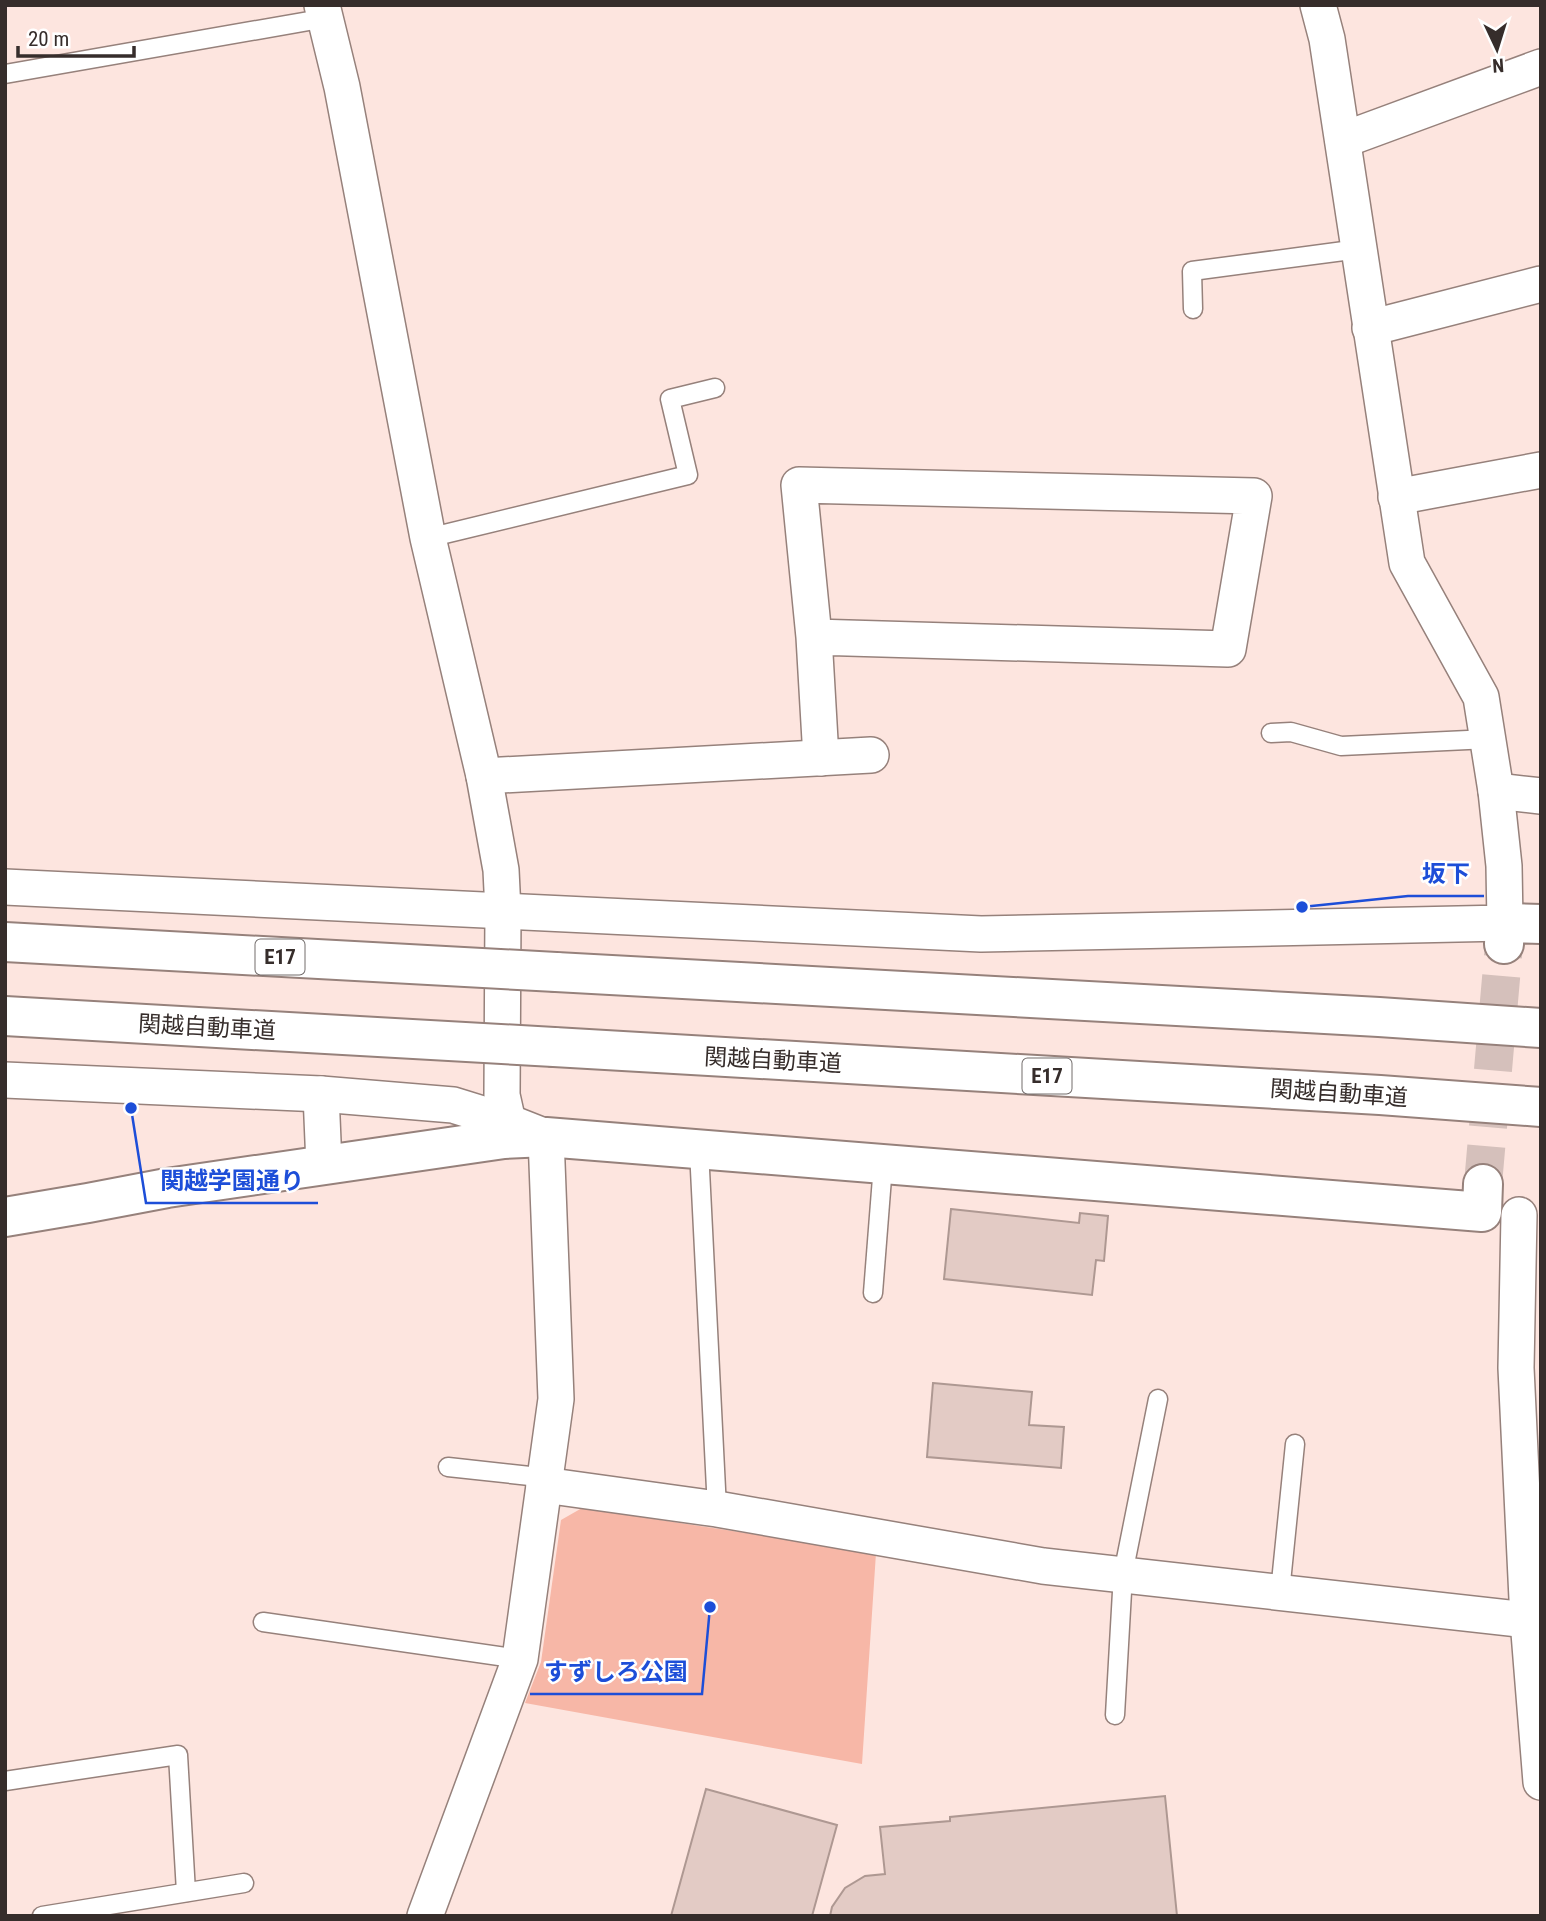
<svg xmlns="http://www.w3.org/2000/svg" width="1546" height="1921" font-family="'Roboto Condensed','Noto Sans JP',sans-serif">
<rect width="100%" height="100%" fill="#fde5df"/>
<!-- green -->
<path fill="#f7b7a7" d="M582,1508L876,1553L862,1764L525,1703L541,1662L561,1520Z"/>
<!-- building -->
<g fill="#e3cbc5" stroke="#ae9892" stroke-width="2">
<path d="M951,1209L1079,1223L1080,1213L1108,1216L1104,1261L1096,1260L1092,1295L944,1279Z"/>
<path d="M933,1383L1032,1392L1029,1425L1064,1427L1061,1468L927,1457Z"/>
<path d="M706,1789L837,1825L812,1916H671Z"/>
<path d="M1165,1796L1177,1916H830L832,1907L845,1888L865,1876L885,1874L880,1827L950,1821V1817Z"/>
</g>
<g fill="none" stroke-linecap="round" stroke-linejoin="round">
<!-- secondary-tunnel -->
<path stroke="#d5c0bb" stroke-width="38" stroke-dasharray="38 19" stroke-linecap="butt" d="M1483,1184L1504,944"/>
<defs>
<g id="lane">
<path d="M5,74L326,18"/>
<path d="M1193,309L1192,271L1359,249"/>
<path d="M428,538L688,475L670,399L715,388"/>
<path d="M1271,733L1291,732L1341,746L1489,739"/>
<path d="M699,1150L717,1509"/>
<path d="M873,1293L883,1165"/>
<path d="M448,1467L530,1476L544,1485"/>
<path d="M1280,1592L1295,1444"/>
<path d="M263,1622L520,1659"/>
<path d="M1115,1715L1123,1574L1158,1399"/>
<path d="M5,1781L178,1755L186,1892"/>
<path d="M42,1916L244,1883"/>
</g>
<g id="street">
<path d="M322,5L342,87L428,538L484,776L501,870L503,911L502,1095L508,1122"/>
<path d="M1343,140L1541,67"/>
<path d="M1370,328L1541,284"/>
<path d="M1396,497L1541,470"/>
<path d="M814,637L1228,649L1254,496L799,485L814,637L821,758"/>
<path d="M484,776L871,755"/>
<path d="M1496,791L1541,796"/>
<path d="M5,887L981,934L1505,923L1504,866L1496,791L1481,697L1407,563L1327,39L1318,5"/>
<path d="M5,1080L321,1094L453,1105L508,1122L546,1137L556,1399L520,1659L425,1916"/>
<path d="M321,1094L324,1165"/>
<path d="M1519,1215L1516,1368L1528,1620L1541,1782"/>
<path d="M544,1485L717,1509L1043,1566L1528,1620"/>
</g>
<g id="secondary">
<path d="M1504,944L1505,923L1541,924"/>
<path d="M5,1217L88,1203L167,1188L504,1139L546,1137L1482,1212L1483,1184"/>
</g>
<g id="highway">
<path d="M556,972L1379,1017L1541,1028"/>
<path d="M554,1047L1380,1095L1541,1107"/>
</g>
</defs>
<!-- lane casing -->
<use href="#lane" stroke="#96817b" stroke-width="21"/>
<!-- street casing -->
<use href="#street" stroke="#96817b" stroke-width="38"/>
<!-- secondary casing -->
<use href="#secondary" stroke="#96817b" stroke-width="42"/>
<!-- highway casing -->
<use href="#highway" stroke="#96817b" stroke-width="42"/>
<!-- lane -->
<use href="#lane" stroke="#fff" stroke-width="18"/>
<!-- street -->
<use href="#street" stroke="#fff" stroke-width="35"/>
<!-- secondary -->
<use href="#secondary" stroke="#fff" stroke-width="38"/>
<!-- highway -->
<use href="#highway" stroke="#fff" stroke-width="38"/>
<defs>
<g id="highway-bridge">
<path d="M5,942L556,972"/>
<path d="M5,1016L554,1047"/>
</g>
</defs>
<!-- highway-bridge casing -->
<use href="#highway-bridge" stroke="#96817b" stroke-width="42" stroke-linecap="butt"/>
<!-- highway-bridge -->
<use href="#highway-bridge" stroke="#fff" stroke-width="38"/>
</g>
<g text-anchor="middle" stroke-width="5" stroke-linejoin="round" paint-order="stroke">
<!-- shield labels -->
<g fill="#fff" stroke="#726c6b" stroke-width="2">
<rect x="255.5" y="939.5" width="49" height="35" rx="5"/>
<rect x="1022.5" y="1058.5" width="49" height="35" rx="5"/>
</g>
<g font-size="21" font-weight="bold" fill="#362d2b">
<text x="280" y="964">E17</text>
<text x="1047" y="1083">E17</text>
</g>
<!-- street labels -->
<g font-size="23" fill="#362d2b" stroke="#fff">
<text transform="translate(207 1027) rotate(3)" y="8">関越自動車道</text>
<text transform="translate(773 1060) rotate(3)" y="8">関越自動車道</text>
<text transform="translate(1339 1093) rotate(4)" y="8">関越自動車道</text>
</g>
</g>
<!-- callouts -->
<path fill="none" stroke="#1d4ed8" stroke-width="2.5" d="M1302 907L1408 896H1484M131 1108L146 1203H318M710 1607L702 1694H530"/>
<g fill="#1d4ed8" stroke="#fff" stroke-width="2.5">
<circle cx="1302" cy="907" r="7"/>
<circle cx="131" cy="1108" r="7"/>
<circle cx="710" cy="1607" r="7"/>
</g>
<g font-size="24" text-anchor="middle" font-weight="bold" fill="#1d4ed8" stroke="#fff" stroke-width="5" stroke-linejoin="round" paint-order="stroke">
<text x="1446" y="882">坂下</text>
<text x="232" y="1189">関越学園通り</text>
<text x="616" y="1680">すずしろ公園</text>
</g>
<!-- border -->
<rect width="1546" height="1921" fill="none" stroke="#362d2b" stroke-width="14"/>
<!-- north arrow -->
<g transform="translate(1497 49) rotate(176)" stroke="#ffffff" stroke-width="5" paint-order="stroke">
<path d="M0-5L12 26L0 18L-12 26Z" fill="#362d2b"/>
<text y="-10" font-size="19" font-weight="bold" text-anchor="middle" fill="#362d2b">N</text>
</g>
<!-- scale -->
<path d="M18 46v10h116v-10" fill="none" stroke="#362d2b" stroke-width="3.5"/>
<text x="28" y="46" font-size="21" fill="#362d2b" stroke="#ffffff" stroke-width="5" paint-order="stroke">20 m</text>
</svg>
